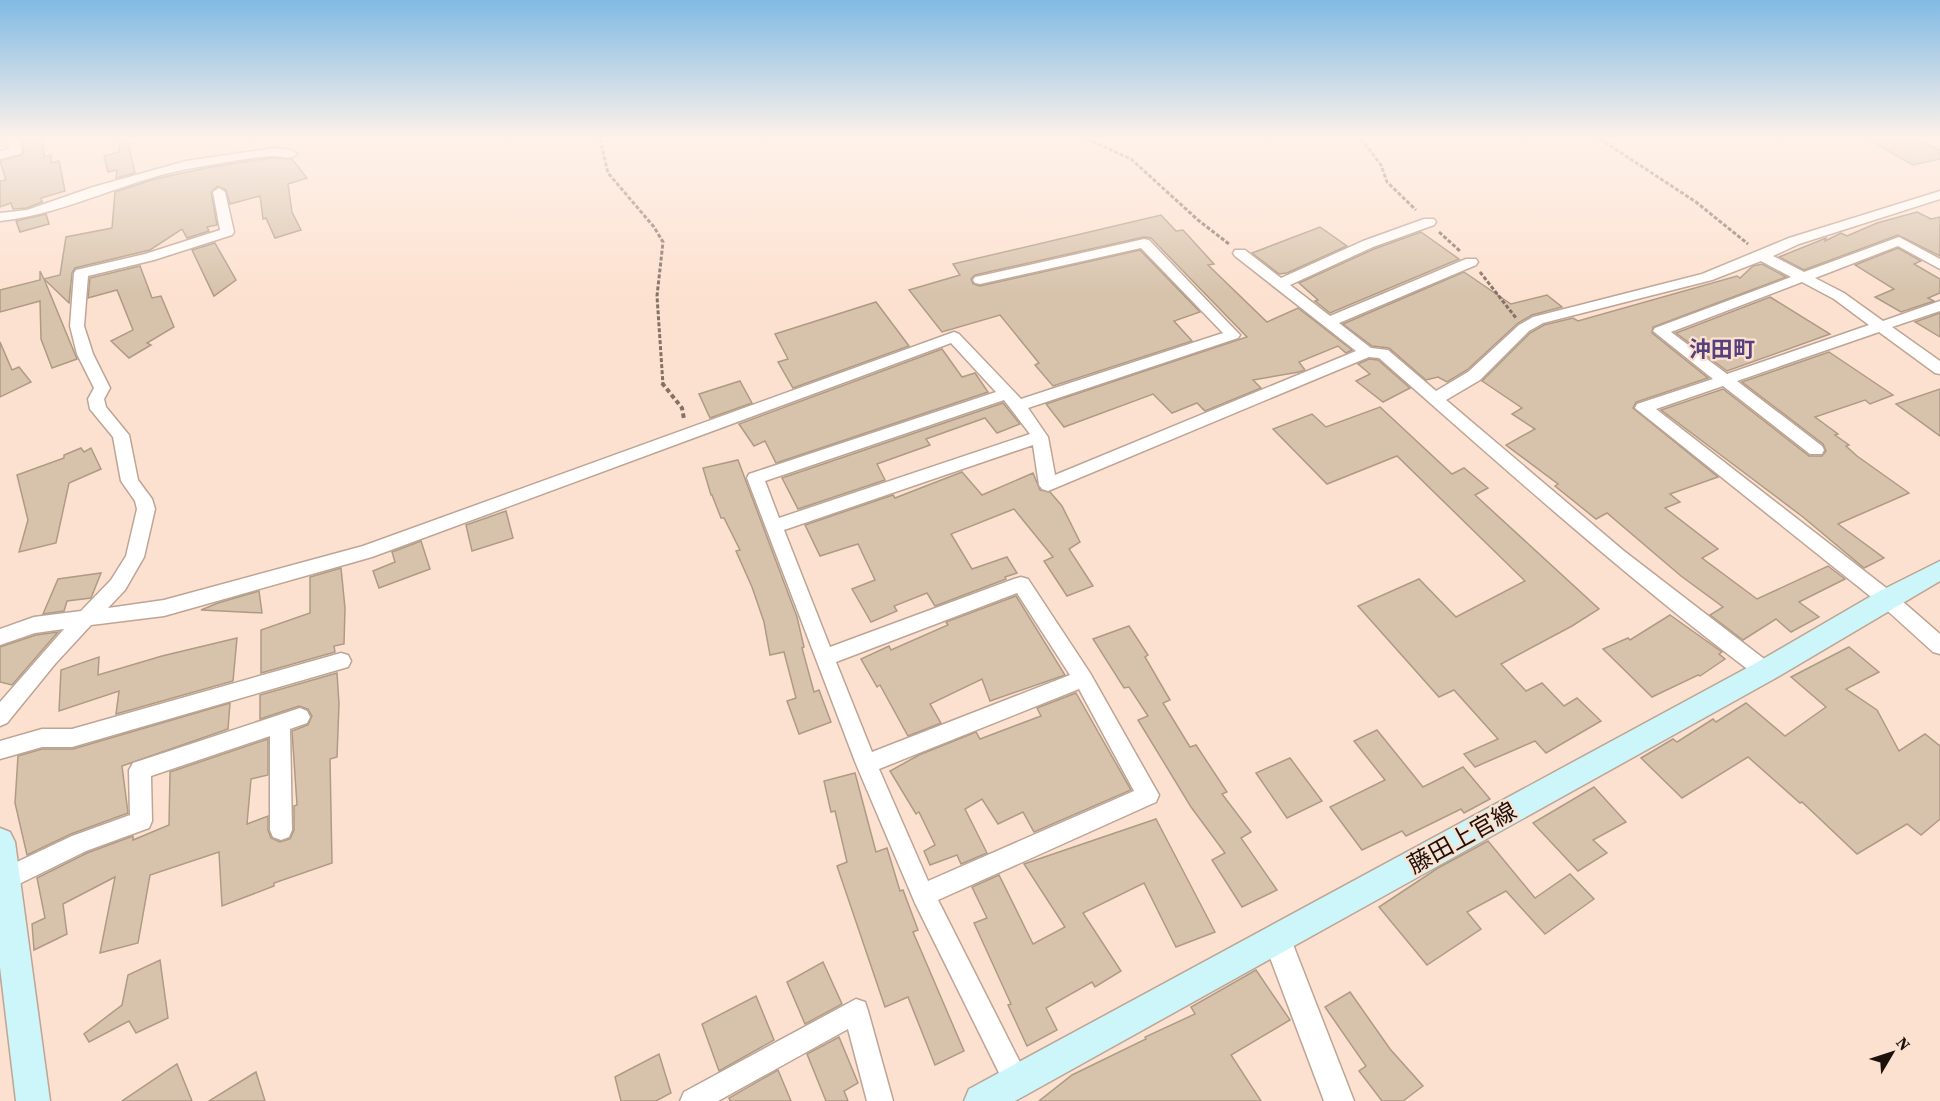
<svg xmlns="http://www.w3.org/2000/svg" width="1940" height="1101" font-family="'Source Serif 4','Noto Sans JP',serif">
<rect width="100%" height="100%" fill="#fde1d0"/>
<!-- building -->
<g fill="#d7c3ac" stroke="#ae9b85" stroke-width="1.5">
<path d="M22,139H43L44,157L51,155V163L59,161L65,191L41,198L42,202L27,208L13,209L11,203L0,207V181L6,180L0,161L22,155L24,151Z"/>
<path d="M120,139H127L135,173L116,178L117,170L108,172L104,156L119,152Z"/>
<path d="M1867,139H1915L1940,150V159L1913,165Z"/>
<path d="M271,158L292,159L307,178L288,184L292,212L301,230L275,238L266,218L263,219L260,196L230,204L226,190L218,186L211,192L217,225L207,227L209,231L187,238L182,229L150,250L75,268L72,273L69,303L44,279L77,359L52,368L41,339L40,301L0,312V290L40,280V271L44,279L60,275L66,237L112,228L115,192L155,179L211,167Z"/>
<path d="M1917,212L1931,219L1940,217V256L1898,235L1804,270L1779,257L1826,238L1825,241L1841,233L1847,236L1877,223Z"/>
<path d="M46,214L49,224L20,232L16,221Z"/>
<path d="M1161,215L1176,231L1183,230L1214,264L1208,265L1267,322L1298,308L1352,350L1346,353L1338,346L1299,362L1305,370L1299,372L1253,380L1261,388L1205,411L1197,403L1172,413L1153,394L1064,427L1046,404L1247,337L1151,238L1144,237L975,275L971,279L973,284L980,286L1140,250L1200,312L1174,321L1192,341L1053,386L1035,365L1039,363L1000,315L942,332L909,290L960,275L953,264Z"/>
<path d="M1320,227L1347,246L1287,273L1279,274L1252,253Z"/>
<path d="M1421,232L1459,259L1330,313L1315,301L1318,300L1299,283L1374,249Z"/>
<path d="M215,243L236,280L214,296L192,250Z"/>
<path d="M1898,248L1921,261L1914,264L1940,279V293L1928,298L1934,301L1901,312L1875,297L1894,289L1855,265Z"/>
<path d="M1762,264L1786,277L1653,327L1652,333L1708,378L1636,402L1633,408L1718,477L1670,494L1680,502L1665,508L1718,549L1702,558L1757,599L1828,566L1845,579L1799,602L1819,617L1791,632L1776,619L1743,640L1710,615L1723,607L1681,576L1607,513L1596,519L1555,486L1558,484L1506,445L1535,429L1512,414L1522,408L1482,381L1530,333L1544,325L1573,318L1578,321L1737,276L1740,278L1753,266Z"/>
<path d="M140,266L152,298L161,296L174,327L147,343L151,345L129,358L111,341L133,330L117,290L88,298L90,278Z"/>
<path d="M1464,272L1511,304L1547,295L1562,307L1532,315L1518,323L1467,370L1447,382L1438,377L1426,380L1389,348L1372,346L1343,324Z"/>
<path d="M1770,297L1830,334L1727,371L1676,333Z"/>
<path d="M876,302L909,346L793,388L778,362L788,359L775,334Z"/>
<path d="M1940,313V337L1915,322Z"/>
<path d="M0,342L12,370L19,367L31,382L0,397Z"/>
<path d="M942,349L962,377L975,373L988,392L776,463L765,441L754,446L739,424Z"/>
<path d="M1829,352L1893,395L1870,404L1865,400L1815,417L1838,434L1835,435L1849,445L1846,446L1857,456L1909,493L1838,524L1884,558L1864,568L1803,517L1661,410L1723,389L1809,456H1822L1826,451L1823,444L1742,382Z"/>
<path d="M1369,359L1378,360L1410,388L1383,402L1356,381L1370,374L1358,364Z"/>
<path d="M740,381L752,403L710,418L699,394Z"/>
<path d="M1940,389V436L1896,404Z"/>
<path d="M1003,403L1020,424L997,433L985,418L926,439L930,445L877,464L885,480L798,509L782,478Z"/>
<path d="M1380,407L1452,474L1464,468L1488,488L1475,495L1599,609L1572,626L1501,664L1526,691L1542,683L1564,706L1577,698L1601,721L1546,753L1535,741L1475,767L1464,754L1498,739L1454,690L1439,697L1358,606L1419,579L1456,617L1525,581L1397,456L1327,484L1273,429L1312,414L1326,427Z"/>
<path d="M81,448L84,452L91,448L101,469L69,483L56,543L19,552L28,520L17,475L64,458V455Z"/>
<path d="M738,460L797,617L804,647L802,648L814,692L819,690L831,722L799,734L787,701L796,698L784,652L770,655L764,622L752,587L736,551L740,550L724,518H721L712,495H711L703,468Z"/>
<path d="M962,472L982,495L1033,473L1040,490L1050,492L1062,506L1080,542L1069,549L1093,586L1067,596L1044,561L1053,557L1014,509L951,534L972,569L1007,557L1017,573L1005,577L1006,579L935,606L927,593L894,606L897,611L871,622L852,589L875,580L858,544L820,556L805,525L893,495L895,498Z"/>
<path d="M506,511L513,538L472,551L466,525Z"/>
<path d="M421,541L430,569L379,588L373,571L395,562L392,552Z"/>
<path d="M341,568L345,608L344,644L334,646L335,652L261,673V630L310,613V577Z"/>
<path d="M101,573L91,598L67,601L64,611L43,614L58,579Z"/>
<path d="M259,591L262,613L201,610L218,603Z"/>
<path d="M1016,596L1065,675L990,701L982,679L930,704L941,723L908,736L880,685L877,687L861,659L889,646L891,650L948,625L946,622Z"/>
<path d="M1670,615L1722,652L1719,654L1725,659L1700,676L1698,675L1652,697L1603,649L1628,638L1630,640Z"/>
<path d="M1129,626L1148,655L1145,657L1170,700L1163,703L1190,747L1196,745L1227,792L1222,794L1251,832L1241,838L1277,890L1242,907L1212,860L1225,853L1191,807L1138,720L1148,716L1129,687L1124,688L1093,639Z"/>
<path d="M58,632L12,685L0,682V647L36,635Z"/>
<path d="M237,638L233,681L116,714L119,691L59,711L61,670L99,657L98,675L162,656Z"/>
<path d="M1849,647L1879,672L1846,689L1877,710L1899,751L1925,734L1940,746V819L1921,835L1907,824L1857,854L1802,802L1800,803L1748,757L1682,798L1641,758L1673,739L1677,742L1713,719L1716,722L1746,703L1785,736L1826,707L1791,677Z"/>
<path d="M337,673L339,704L337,757L330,759L332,863L274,883V886L222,906L219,852L150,875L138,943L100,953L115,877L63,904L67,934L34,950L32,924L45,918L37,878L87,853L133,836V840L169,825L170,772L268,739V775L251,779L247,824L268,816V830L271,838L280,842L290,839L294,830V806L297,805L292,731L308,725L312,716L308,709L299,706L260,719V695Z"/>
<path d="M1076,693L1131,790L1034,832L1023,812L998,824L982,799L965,809L987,853L961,864L957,855L930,865L924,851L935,845L919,812L916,814L890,771L919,755L976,732L980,739L1041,716L1037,708Z"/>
<path d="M230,703L228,729L122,766L128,813L71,834L27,855L15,803L18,756L42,749H73Z"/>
<path d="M1377,730L1423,787L1463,767L1490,799L1464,813L1461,809L1406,836L1402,831L1362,850L1330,807L1385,780L1354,741Z"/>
<path d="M1290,758L1322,801L1287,818L1256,773Z"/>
<path d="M855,773L876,852L887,848L900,891L903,890L918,930L913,932L964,1051L935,1065L908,997L885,1007L837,866L847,862L835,811L831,812L824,781Z"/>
<path d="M1594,787L1626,822L1593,840L1607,853L1578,871L1533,823Z"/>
<path d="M1156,819L1215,932L1176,947L1144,883L1083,913L1121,971L1095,987L1092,982L1046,1008L1057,1030L1027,1046L1008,1005L1011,1004L974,923L987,918L972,887L999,875L1033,944L1065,927L1024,864Z"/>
<path d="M1488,841L1535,898L1570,874L1594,899L1545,934L1506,891L1467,912L1481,929L1427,965L1379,907L1438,868Z"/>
<path d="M160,960L168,1018L136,1033L129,1021L89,1042L84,1034L122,1005L128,975Z"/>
<path d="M823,962L842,1004L805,1024L787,982Z"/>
<path d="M1256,970L1290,1020L1231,1055L1261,1101H1039L1072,1075L1146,1039L1145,1037L1195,1014L1191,1007Z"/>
<path d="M1350,992L1390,1049L1423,1086L1403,1101H1382L1359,1071L1366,1066L1325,1007Z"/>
<path d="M756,996L774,1040L719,1071L702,1024Z"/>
<path d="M839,1037L858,1083L844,1091L848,1101H826L807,1054Z"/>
<path d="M659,1054L671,1093L656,1101H621L615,1077Z"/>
<path d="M177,1064L192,1101H122Z"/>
<path d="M778,1070L791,1101H730L729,1098Z"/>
<path d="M256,1072L265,1101H209Z"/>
</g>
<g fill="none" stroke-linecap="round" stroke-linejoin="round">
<defs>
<g id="minor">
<path d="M8,139H20L22,151L20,154L0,159V151L9,149Z"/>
<path d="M274,148L291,150L297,154C290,161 280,155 271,156C247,158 223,163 199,167C131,177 68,214 0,221V213L27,210L93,187L186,161Z"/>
<path d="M219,188L225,192L234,232L232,235L154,260L88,276L84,326L93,354L110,388L104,399L106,407L129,435L138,480L152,499L155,509L144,557L125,590L108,608L164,600L363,546L954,332L959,334L1021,399L1223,333L1141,248L980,284L975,283L973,280L975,277L980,276L1144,239L1149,240L1240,335L1238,338L1028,408L1048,437L1055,475L1356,351L1235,256L1233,253L1235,250H1245L1281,278L1363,241L1424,219H1434L1436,222L1434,225L1373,247L1290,285L1330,316L1466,259H1476L1478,262L1476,265L1339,323L1371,348L1388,350L1436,391L1468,372L1519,325L1533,317L1702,274L1789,238L1940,191V199L1799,244L1773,256L1804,272L1899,237L1940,259V269L1898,246L1815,278L1844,293L1883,321L1940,301V311L1892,327L1940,361V374L1935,373L1879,332L1737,381L1822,446L1824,450L1822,454H1810L1723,386L1656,409L1894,594L1940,634V654L1933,652L1880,604L1635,408L1637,404L1713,379L1653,331L1655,328L1791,277L1761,261L1712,280L1543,323L1529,331L1480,380L1446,400L1624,551L1772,665L1775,671L1772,677L1765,679L1758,677C1626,578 1503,467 1379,358L1369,357L1048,491L1042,489L1039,485L1033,445L784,530L830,647L1014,579L1021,577L1028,579L1090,673L1159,795L1156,802L938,900L1029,1080L1025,1089L1016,1093L1007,1089L915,903L856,764L747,478L749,474L996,392L951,343L372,557L164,616L91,625L55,664L7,723L0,726V702L64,629L35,633L0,645V629L34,617L81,611L111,580L126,556L137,509L135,501L121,481L113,437L90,409L88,399L94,388L77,354L70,326L74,273L76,270L145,254L220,230L213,192ZM1802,282L1834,299L1869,325L1727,374L1671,332ZM1004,400L1030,434L779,518L765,481ZM1017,593L1070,675L872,752L836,662ZM1079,689L1134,791L928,881L879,769Z"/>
<path d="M341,653L348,655L351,661L348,667L341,669L72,747H42L0,759V741L42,729H72Z"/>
<path d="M300,708L307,711L310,717L307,723L290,729L292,830L289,837L281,840L273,837L270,830V736L151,776L152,821L149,828L86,851L13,887L5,890L0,888V870L72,836L130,815L129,770L133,763Z"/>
<path d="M856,999L865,1002L868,1011L893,1101H867L848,1029L718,1101H680L684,1092Z"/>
</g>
<path id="tertiary" d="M1277,925L1287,929L1354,1101H1324L1263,939L1267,929Z"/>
<g id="secondary">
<path d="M1940,561V581L1774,679L1015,1101H964L969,1089L1756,663L1878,592Z"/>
<path d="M0,828L10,832L15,842L50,1101H16L0,967Z"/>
</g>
</defs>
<!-- minor casing -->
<use href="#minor" stroke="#bea494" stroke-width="3"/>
<!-- tertiary casing -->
<use href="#tertiary" stroke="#bea494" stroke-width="3"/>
<!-- secondary casing -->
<use href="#secondary" stroke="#bea494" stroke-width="3"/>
<!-- path-far1 -->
<g stroke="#847267" stroke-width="3" stroke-dasharray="4 2" stroke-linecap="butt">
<path d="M600,139L608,173L654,227L663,242L657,296L663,385"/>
<path d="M1087,139L1131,159L1198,220L1229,244"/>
<path d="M1361,139L1381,165L1387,182L1416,210"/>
<path d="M1600,139L1696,202L1748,244"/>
<path d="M1439,232L1460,251"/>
<path d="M1480,272L1516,318"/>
</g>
<!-- path -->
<path stroke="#847267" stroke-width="4" stroke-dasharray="4.5 3" stroke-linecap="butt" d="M662,383L682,408L684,419"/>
<!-- minor -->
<use href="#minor" fill="#fff" fill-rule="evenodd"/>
<!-- tertiary -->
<use href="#tertiary" fill="#fff" fill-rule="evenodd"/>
<!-- secondary -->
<use href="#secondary" fill="#ccf6f9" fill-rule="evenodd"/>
</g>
<!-- sky -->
<linearGradient id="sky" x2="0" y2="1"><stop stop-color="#81bae4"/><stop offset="0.47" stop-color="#fef2ea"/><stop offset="1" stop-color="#fef2ea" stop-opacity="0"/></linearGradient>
<rect width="1940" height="293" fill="url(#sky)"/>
<g text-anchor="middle" stroke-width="4.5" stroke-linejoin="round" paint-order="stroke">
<!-- quarter labels -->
<g font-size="22" font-weight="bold" fill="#553f7c" stroke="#fde1d0">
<text x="1722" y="357">沖田町</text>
</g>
<!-- near-street labels -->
<g font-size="24" fill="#1b120c" stroke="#fde1d0">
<text transform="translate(1462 838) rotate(-29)" y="8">藤田上官線</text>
</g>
</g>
<!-- north arrow -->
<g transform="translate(1892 1053) rotate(51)" stroke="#fde1d0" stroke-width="4.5" paint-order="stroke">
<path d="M0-4.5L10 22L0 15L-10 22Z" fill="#1b120c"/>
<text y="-9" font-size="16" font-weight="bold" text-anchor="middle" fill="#1b120c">N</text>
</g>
</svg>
